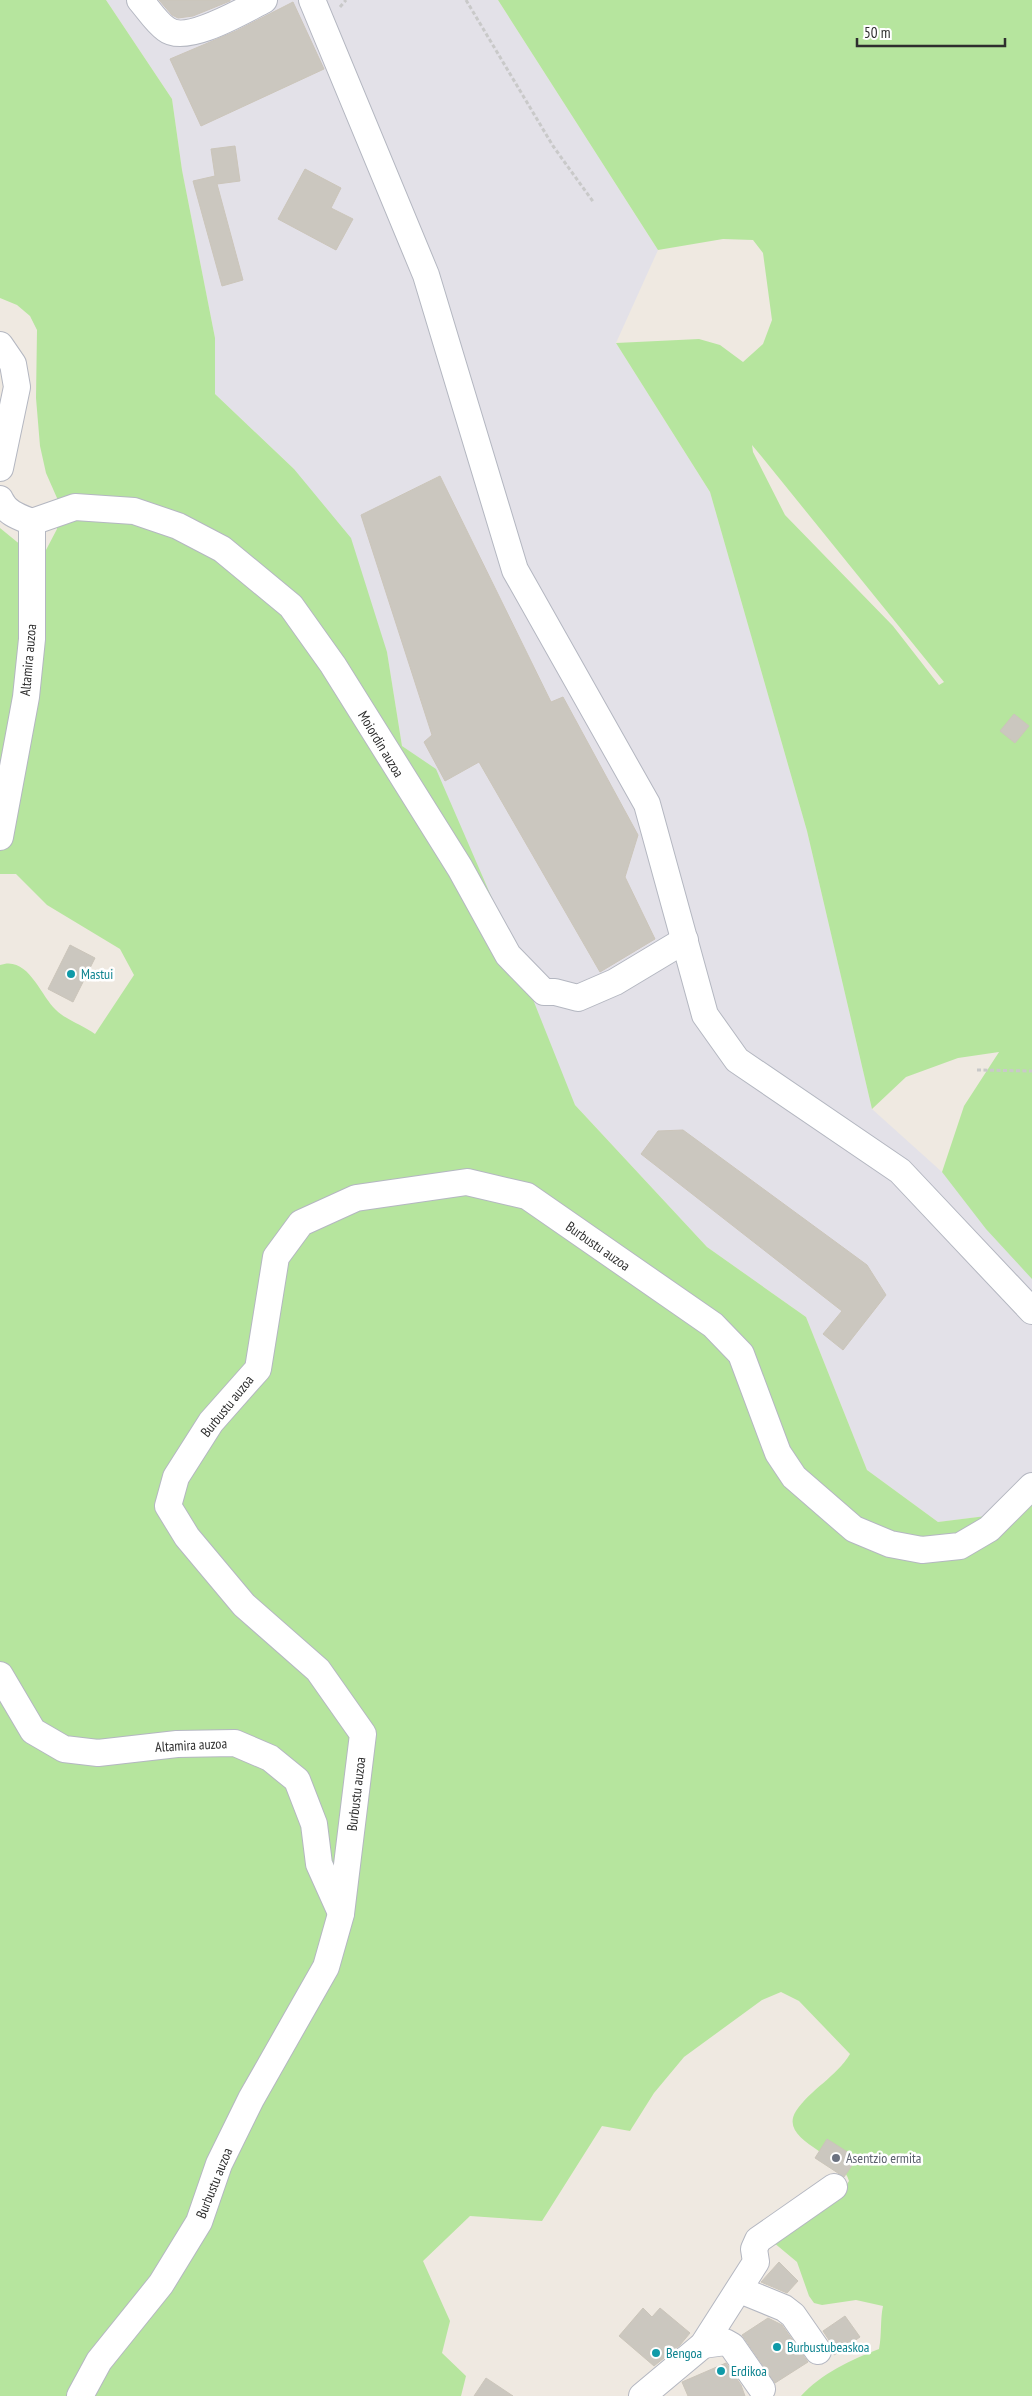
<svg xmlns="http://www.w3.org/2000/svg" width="1032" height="2396" font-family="'PT Sans Narrow',sans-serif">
<rect width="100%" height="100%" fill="#efe9e1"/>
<!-- industrial -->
<path fill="#e3e1e8" d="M106,0H498L658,250L616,343L710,492L807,831L872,1109L942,1172L1032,1272V1493L986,1516L938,1522L867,1470L806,1317L707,1247L575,1105L436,770L402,746L387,652L294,469L215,394V338L182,170L172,99Z"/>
<!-- green -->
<g fill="#b6e59e" fill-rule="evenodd">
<path d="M0,0H106L172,99L182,170L215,338V394L294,469L351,538L387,652L402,746L436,769L501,919L575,1105L707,1247L806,1317L867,1470L938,1522L986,1516L1032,1493V2396H801C821,2374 852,2359 879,2349C882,2334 880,2320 883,2306L856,2300L822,2305L814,2303L809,2296L797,2262L767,2237L842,2192L849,2181C843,2154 777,2141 796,2111C811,2089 836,2077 850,2054L799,2001L781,1992L762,2000L684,2057L654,2093L630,2131L602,2126L542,2221L470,2216L423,2261L450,2321L442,2353L466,2376L461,2396H0V965C28,955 40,995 56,1010C66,1020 83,1025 95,1034L134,975L120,949L47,905L16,874H0V528L22,546L46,550L57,529V498L46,473L40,446L36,398L37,330L30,316L17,305L0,298Z"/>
<path d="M498,0H1032V1279L986,1229L942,1172L964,1106L999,1052L958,1058L906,1077L872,1109L807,831L710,492L616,343L699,339L720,345L743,362L763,344L772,320L763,253L753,240L723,239L658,250ZM752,445L762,457L944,682L939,685L893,626L785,515L753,452Z"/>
</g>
<!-- building -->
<g fill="#cbc7bf" stroke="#cbc5ba">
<path d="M159,0H230V1L193,16L178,18L172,15Z"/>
<path d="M293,2L324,69L201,126L170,59L236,31Z"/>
<path d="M235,146L240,181L217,184L243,280L222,286L193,181L215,176L211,149Z"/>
<path d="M305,169L341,188L331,208L353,219L336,250L278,219Z"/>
<path d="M440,476L551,702L563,697L638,835L625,877L655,939L600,972L479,762L445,781L424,742L432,735L361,515Z"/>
<path d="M1014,714L1029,726L1015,743L1000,731Z"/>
<path d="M70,945L95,958L73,1002L48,989Z"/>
<path d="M683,1130L867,1265L886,1295L843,1350L823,1334L842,1311L641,1154L658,1131Z"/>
<path d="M827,2139L857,2158L844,2177L815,2158Z"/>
<path d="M779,2262L798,2281L787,2293L761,2282Z"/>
<path d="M643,2308L652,2317L660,2308L690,2333L680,2345L654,2366L619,2336Z"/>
<path d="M845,2316L860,2337L834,2355L831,2343L823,2331Z"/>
<path d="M768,2318L782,2325L808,2362L775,2383L742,2335Z"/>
<path d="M726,2363L741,2385L745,2396H688L682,2382Z"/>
<path d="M486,2378L513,2396H474Z"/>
</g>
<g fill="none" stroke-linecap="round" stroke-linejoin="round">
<defs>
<g id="minor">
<path d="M140,0C148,9 156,22 166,29C186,45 244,10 264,0"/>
<path d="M312,0L426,275L515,570L647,804L705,1015L737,1060L900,1171L1032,1311"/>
<path d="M0,345L13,364L17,387L0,468"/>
<path d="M0,499C6,513 19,517 32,522V639L26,697L0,837"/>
<path d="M32,522L75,507L134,511L178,526L222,549L291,606L333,665L460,868L508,955L544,992H555L578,998L615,982L685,940"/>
<path d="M0,1675L33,1731L64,1749L98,1753L177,1744L235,1743L270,1758L297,1780L314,1824L319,1864L341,1913"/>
<path d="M740,2290L784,2308L793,2315L818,2351"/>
<path d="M703,2345L725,2342L732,2346L762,2389"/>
<path d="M80,2396L99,2361L161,2284L199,2222L219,2164L251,2099L326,1967L341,1914L363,1734L318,1670L244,1605L187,1537L168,1506L176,1477L211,1422L258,1369L276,1257L301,1223L356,1198L467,1182L527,1196L713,1325L741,1354L778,1453L794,1477L854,1529L890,1544L922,1550L960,1546L989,1529L1032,1486"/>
<path d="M642,2396L703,2345L756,2262L754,2249L758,2240L834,2187"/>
</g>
</defs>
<!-- minor casing -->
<use href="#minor" stroke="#b4b7c1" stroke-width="28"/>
<!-- path -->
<g stroke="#c9c9c9" stroke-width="3" stroke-dasharray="4 2.5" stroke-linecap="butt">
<path d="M466,0L553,146L594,203"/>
<path d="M340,7L346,0"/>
<path d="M977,1070L1032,1071"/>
</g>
<!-- minor -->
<use href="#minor" stroke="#fff" stroke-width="26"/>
</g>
<!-- markers -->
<g fill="#0f9aa8" stroke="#fff" stroke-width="2">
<circle cx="71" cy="974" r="5"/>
<circle cx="777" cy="2347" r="5"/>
<circle cx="656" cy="2353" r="5"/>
<circle cx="721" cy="2371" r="5"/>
</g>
<circle fill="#6b7280" stroke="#fff" stroke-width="2" cx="836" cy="2158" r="5"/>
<g text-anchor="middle" stroke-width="5" stroke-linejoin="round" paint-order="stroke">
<!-- street labels -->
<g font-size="14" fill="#2e2e2e" stroke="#fff">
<text transform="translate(28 660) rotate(-85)" y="5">Altamira auzoa</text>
<text transform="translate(381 744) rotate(59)" y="5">Moiordin auzoa</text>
<text transform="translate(598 1246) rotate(35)" y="5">Burbustu auzoa</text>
<text transform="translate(227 1406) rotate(-51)" y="5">Burbustu auzoa</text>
<text transform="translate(191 1745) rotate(-3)" y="5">Altamira auzoa</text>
<text transform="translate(356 1794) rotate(-83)" y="5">Burbustu auzoa</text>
<text transform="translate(214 2183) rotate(-68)" y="5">Burbustu auzoa</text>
</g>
<!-- culture labels -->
<g font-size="14" fill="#0d838f" stroke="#fff" text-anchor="start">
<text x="81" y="979">Mastui</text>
<text x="787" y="2352">Burbustubeaskoa</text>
<text x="666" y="2358">Bengoa</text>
<text x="731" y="2376">Erdikoa</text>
</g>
<!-- worship labels -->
<g font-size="14" fill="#5b616d" stroke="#fff" text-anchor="start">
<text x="846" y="2163">Asentzio ermita</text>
</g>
</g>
<!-- scale -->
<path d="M857 38v8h148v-8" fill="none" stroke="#2e2e2e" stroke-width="2.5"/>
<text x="864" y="38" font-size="15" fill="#2e2e2e" stroke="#ffffff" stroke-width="4" paint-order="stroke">50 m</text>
</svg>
